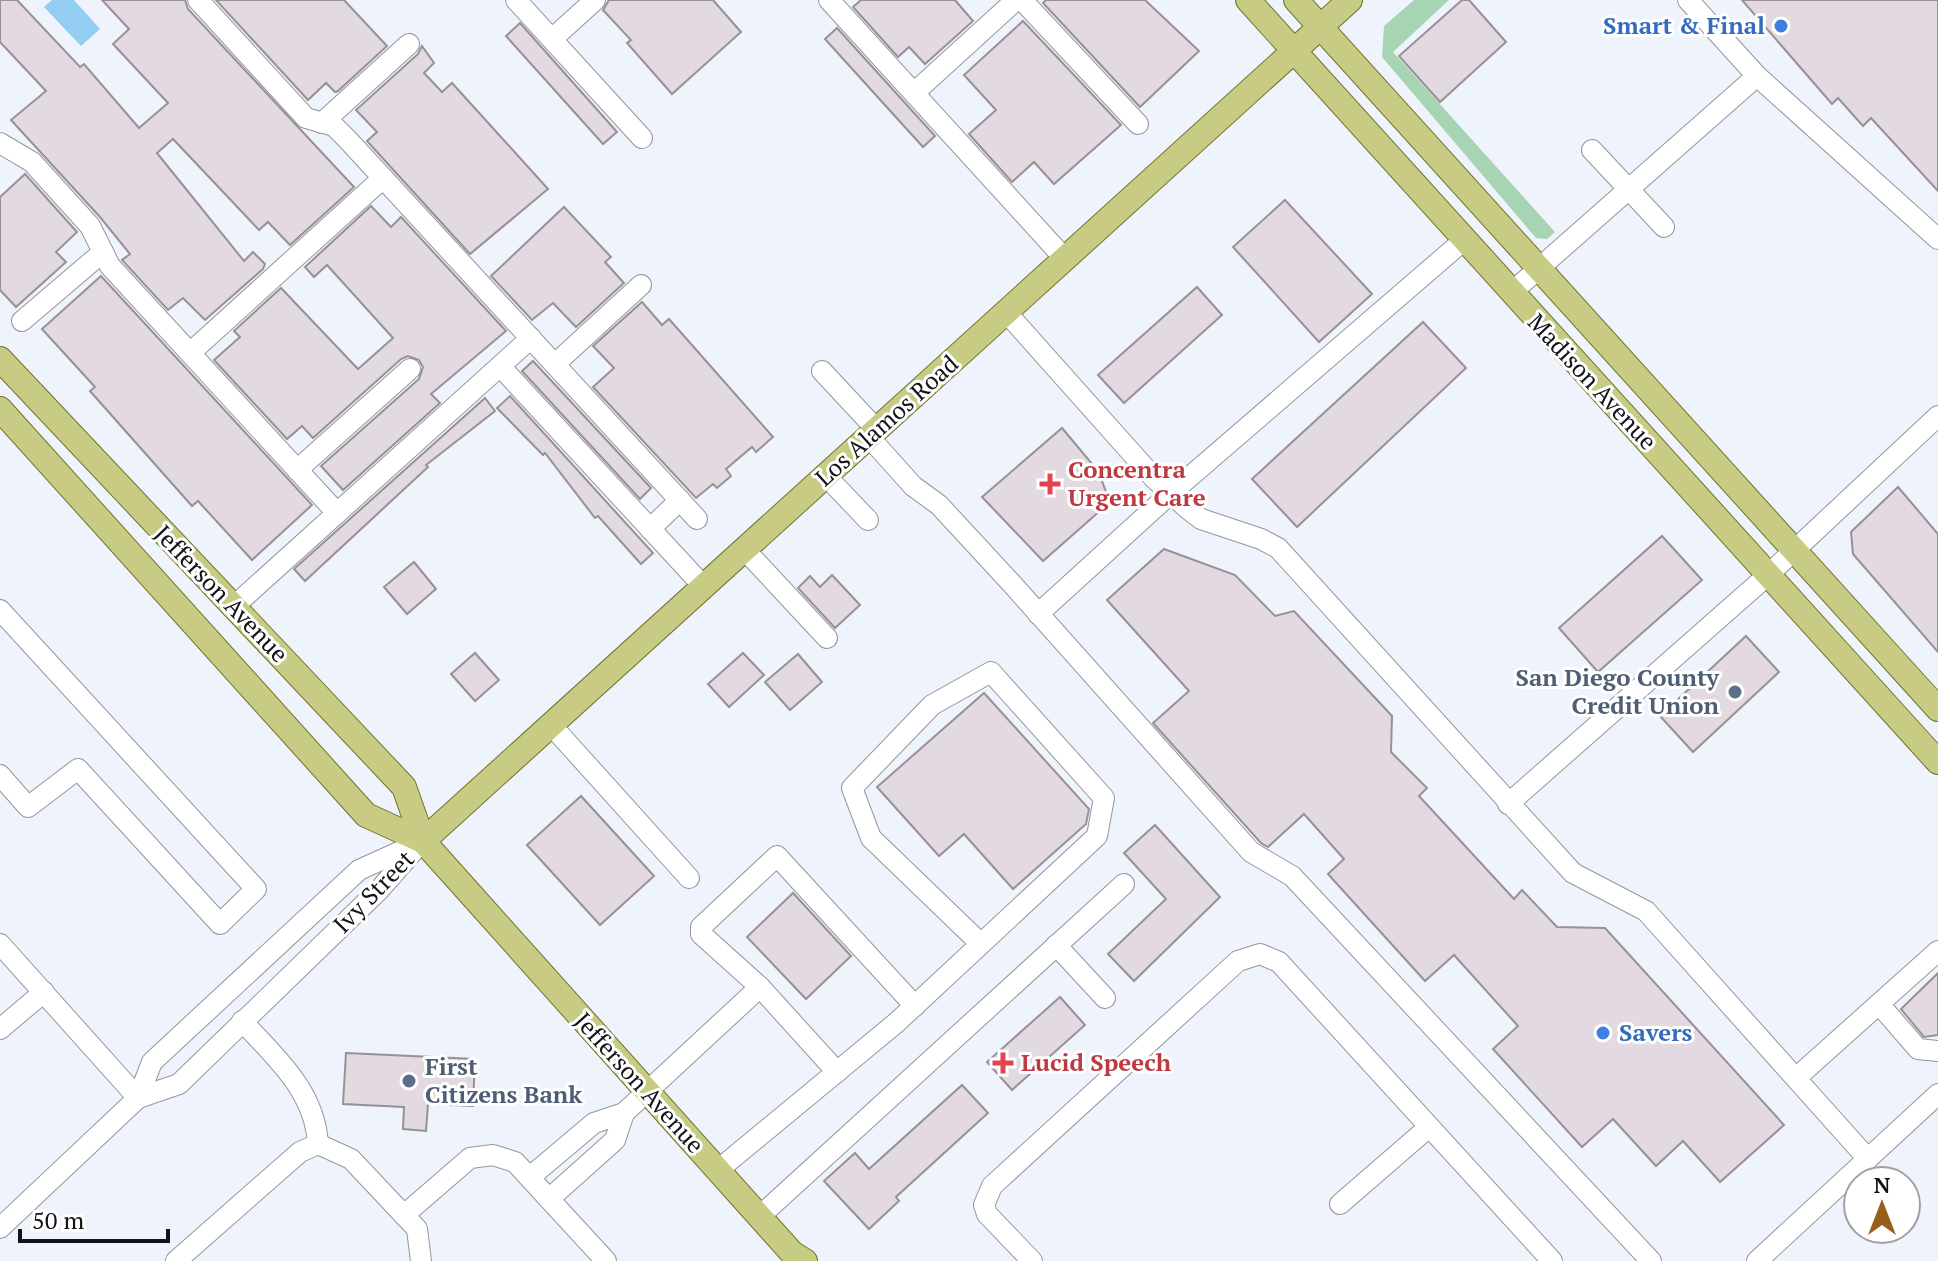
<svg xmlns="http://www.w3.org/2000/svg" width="1938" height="1261" font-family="'PT Serif',serif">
<rect width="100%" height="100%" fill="#eff3fc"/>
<!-- green -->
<path fill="#a7d5b4" d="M1414,0H1449L1393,52L1555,232L1547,239L1536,238L1382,57L1384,26Z"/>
<!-- water -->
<path fill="#93cdf2" d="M52,0H74L100,29L81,46L44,7Z"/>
<!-- building -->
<g fill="#e3dae1" stroke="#989096" stroke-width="2">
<path d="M0,0H17L80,67L84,64L139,128L168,103L113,44L129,29L102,0H185L188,9L354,187L290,245L268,222L259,230L173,139L157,153L244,261L253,252L265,264L263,269L205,320L183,298L168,310L122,260L130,254L100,217L11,120L46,91L0,42Z"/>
<path d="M216,0H344L387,46L338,91L335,92L326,83L308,100Z"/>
<path d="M609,0H713L741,32L672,94L627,43L631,40L603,10Z"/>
<path d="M861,0H955L973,21L925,64L909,47L898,57L853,7Z"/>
<path d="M1046,0H1145L1199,51L1140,107L1043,3Z"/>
<path d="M1462,0H1469L1506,42L1440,102L1399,56Z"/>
<path d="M1742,0H1938V191L1871,118L1863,126L1838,98L1832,104Z"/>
<path d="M1023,21L1121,125L1054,184L1034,162L1012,182L969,134L996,110L964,75Z"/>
<path d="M520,23L617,132L603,144L506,36Z"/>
<path d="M837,28L935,136L923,147L825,39Z"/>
<path d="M422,46L434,63L424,73L442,92L452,83L548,189L470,254L367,141L377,132L356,110L418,54Z"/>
<path d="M25,174L77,232L56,252L66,262L16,307L0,290V197Z"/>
<path d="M1285,200L1372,294L1319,342L1233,247Z"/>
<path d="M371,206L391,227L401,217L506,331L431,394L440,403L343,490L321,466L419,379L423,367L419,360L408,356L401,359L313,438L302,426L287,439L214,360L240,337L234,331L281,288L358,369L393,338L327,265L314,277L305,267Z"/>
<path d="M564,207L611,257L605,262L624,283L576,327L553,303L532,320L491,276Z"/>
<path d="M101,276L312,505L252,560L198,501L192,506L90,391L95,387L42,329Z"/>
<path d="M1197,287L1222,315L1124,403L1098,375Z"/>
<path d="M642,302L662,325L669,319L773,437L756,452L752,447L726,469L731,476L717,488L713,484L696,498L593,387L614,368L593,346Z"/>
<path d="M1423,322L1466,368L1297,527L1252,479Z"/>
<path d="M533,361L651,488L640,499L522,371Z"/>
<path d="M510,396L653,553L641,564L598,516L595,518L545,453L543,455L497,408Z"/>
<path d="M485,398L495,411L426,465L428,467L305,581L294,569Z"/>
<path d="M1062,428L1098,471L1110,502L1043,561L982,497Z"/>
<path d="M1898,487L1938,534V652L1853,554L1851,532Z"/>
<path d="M1662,536L1702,580L1598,672L1559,628Z"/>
<path d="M1164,549L1235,575L1275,616L1294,611L1392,716L1391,752L1427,788L1419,796L1514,899L1522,890L1557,927L1605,928L1784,1125L1720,1182L1683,1141L1656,1166L1613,1119L1582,1147L1493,1049L1518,1026L1454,955L1425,981L1328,874L1344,859L1304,814L1268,847L1261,843L1153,723L1189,691L1107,600Z"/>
<path d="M414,562L436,589L407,614L384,587Z"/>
<path d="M832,575L860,605L835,628L798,588L810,576L820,587Z"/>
<path d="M1746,636L1779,672L1693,752L1660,716Z"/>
<path d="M475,653L499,680L475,701L451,674Z"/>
<path d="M743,653L764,675L729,707L708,684Z"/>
<path d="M798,654L822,682L790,710L765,682Z"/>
<path d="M984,693L1089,809L1086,824L1013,889L964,834L939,856L877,787Z"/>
<path d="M581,796L654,876L600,925L527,845Z"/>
<path d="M1155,825L1220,897L1134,981L1108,954L1166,899L1124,853Z"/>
<path d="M793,893L851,956L806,999L747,937Z"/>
<path d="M1938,973V1035L1924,1037L1901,1009Z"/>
<path d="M1060,997L1085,1025L1012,1090L987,1062Z"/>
<path d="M346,1053L475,1059L473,1106L428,1104L426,1131L403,1129L404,1107L343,1104Z"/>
<path d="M962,1085L988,1113L896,1197L899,1201L869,1229L824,1181L855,1153L869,1169Z"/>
</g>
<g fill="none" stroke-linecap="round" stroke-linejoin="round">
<defs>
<g id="minor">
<path d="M198,0L306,118L334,126L348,140L697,519"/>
<path d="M516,0L642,138"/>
<path d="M829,0L1065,259"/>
<path d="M1022,0L1138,124"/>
<path d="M1688,0L1757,76L1938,239"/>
<path d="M552,39L595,0"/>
<path d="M915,92L1016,0"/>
<path d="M322,123L409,44"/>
<path d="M0,143L32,162L90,226L110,266L337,513"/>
<path d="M1592,150L1664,227"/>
<path d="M1511,293L1757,76"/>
<path d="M1006,312L1154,478L1188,509L1201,519L1261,539L1278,548L1573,873L1646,911L1868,1159"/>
<path d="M22,321L103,252"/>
<path d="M190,353L383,178"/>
<path d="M555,364L641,285"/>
<path d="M500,366L704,587"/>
<path d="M822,371L877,430"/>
<path d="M869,437L913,486L939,505L1013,585L1251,852L1292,876L1651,1261"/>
<path d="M297,470L410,369"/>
<path d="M826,476L868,520"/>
<path d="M650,529L680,500"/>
<path d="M745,550L827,638"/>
<path d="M232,608L531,338"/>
<path d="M0,610L256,889L220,924L78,769L28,807L0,775"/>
<path d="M1038,614L1171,493L1463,241"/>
<path d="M552,726L689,878"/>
<path d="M1508,804L1769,574L1938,416"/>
<path d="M0,944L138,1098"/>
<path d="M1056,945L1105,998"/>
<path d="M1879,1004L1918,1049L1938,1051"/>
<path d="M242,1021C276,1058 315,1091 318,1144"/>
<path d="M0,1029L44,992"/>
<path d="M837,1072L760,987L701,934V927L777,856L915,1006"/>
<path d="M1796,1078L1938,951"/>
<path d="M138,1098L179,1084L380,889L417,847"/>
<path d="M318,1144L351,1159L417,1229L421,1261"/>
<path d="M718,1170L896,1023L1097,836L1104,798L991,672L932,705L852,788L871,838L981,944"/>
<path d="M530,1177L594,1123L624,1113L760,987"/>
<path d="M549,1199L615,1140L624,1113"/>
<path d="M1340,1204L1429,1127"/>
<path d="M404,1215L470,1158L493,1155L515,1162L606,1261"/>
<path d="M760,1216L1124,884"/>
<path d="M0,1228L138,1098L152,1062L359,870L423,841"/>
<path d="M176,1261L300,1152L318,1144"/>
<path d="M1032,1261L987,1214L984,1205L992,1186L1238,961L1260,954L1279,962L1552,1261"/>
<path d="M1757,1261L1938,1094"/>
</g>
<g id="major">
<path d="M1248,0L1938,762"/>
<path d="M1296,0L1938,709"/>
<path d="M0,359L404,787L423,841L792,1253L805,1261"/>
<path d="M0,409L366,815L423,841"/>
<path d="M423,841L1350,0"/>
</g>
</defs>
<!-- minor casing -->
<use href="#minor" stroke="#93969f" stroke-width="22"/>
<!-- major casing -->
<use href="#major" stroke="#717428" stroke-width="26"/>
<!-- minor -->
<use href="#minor" stroke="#fff" stroke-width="20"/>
<!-- major -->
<use href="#major" stroke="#c8cb83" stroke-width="24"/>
</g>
<!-- markers -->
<g fill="#3f7fe0" stroke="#fff" stroke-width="3">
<circle cx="1781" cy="26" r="8"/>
<circle cx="1603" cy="1033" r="8"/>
</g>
<g fill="#e0444e" stroke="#fff" stroke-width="3">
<path d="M1046 472h8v8h8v8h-8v8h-8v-8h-8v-8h8z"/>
<path d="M999 1051h8v8h8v8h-8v8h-8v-8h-8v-8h8z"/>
</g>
<g fill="#5c6f8a" stroke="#fff" stroke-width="3">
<circle cx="1735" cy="692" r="8"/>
<circle cx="409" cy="1081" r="8"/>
</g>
<g text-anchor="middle" stroke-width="6" stroke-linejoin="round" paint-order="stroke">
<!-- shop labels -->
<g font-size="24" font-weight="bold" fill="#366cbe" stroke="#fff" text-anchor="end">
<text x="1765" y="34">Smart &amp; Final</text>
<text x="1619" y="1041" text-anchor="start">Savers</text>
</g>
<!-- street labels -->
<g font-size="24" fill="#111316" stroke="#fff">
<text transform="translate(1592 382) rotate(47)" y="8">Madison Avenue</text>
<text transform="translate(887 421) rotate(-42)" y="8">Los Alamos Road</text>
<text transform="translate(221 594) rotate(46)" y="8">Jefferson Avenue</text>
<text transform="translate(374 892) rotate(-46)" y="8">Ivy Street</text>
<text transform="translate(639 1083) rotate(48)" y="8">Jefferson Avenue</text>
</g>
<!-- health labels -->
<g font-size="24" font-weight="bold" fill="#be3a42" stroke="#fff" text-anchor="start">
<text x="1068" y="478">Concentra<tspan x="1068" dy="28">Urgent Care</tspan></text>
<text x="1021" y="1071">Lucid Speech</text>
</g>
<!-- service labels -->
<g font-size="24" font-weight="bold" fill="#4e5e75" stroke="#fff" text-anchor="end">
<text x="1719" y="686">San Diego County<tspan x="1719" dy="28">Credit Union</tspan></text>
<text x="425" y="1075" text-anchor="start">First<tspan x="425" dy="28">Citizens Bank</tspan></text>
</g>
</g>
<!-- north arrow -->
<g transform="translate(1882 1205)"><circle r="38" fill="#ffffff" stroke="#a0a1a2" stroke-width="2"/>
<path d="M0-6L14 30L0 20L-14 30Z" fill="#985f1b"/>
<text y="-12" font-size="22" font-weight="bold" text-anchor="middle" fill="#111316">N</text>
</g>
<!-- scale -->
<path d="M20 1229v12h148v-12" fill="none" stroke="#111316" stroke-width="4"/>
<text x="32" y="1229" font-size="24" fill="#111316" stroke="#ffffff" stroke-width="6" paint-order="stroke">50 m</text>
</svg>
